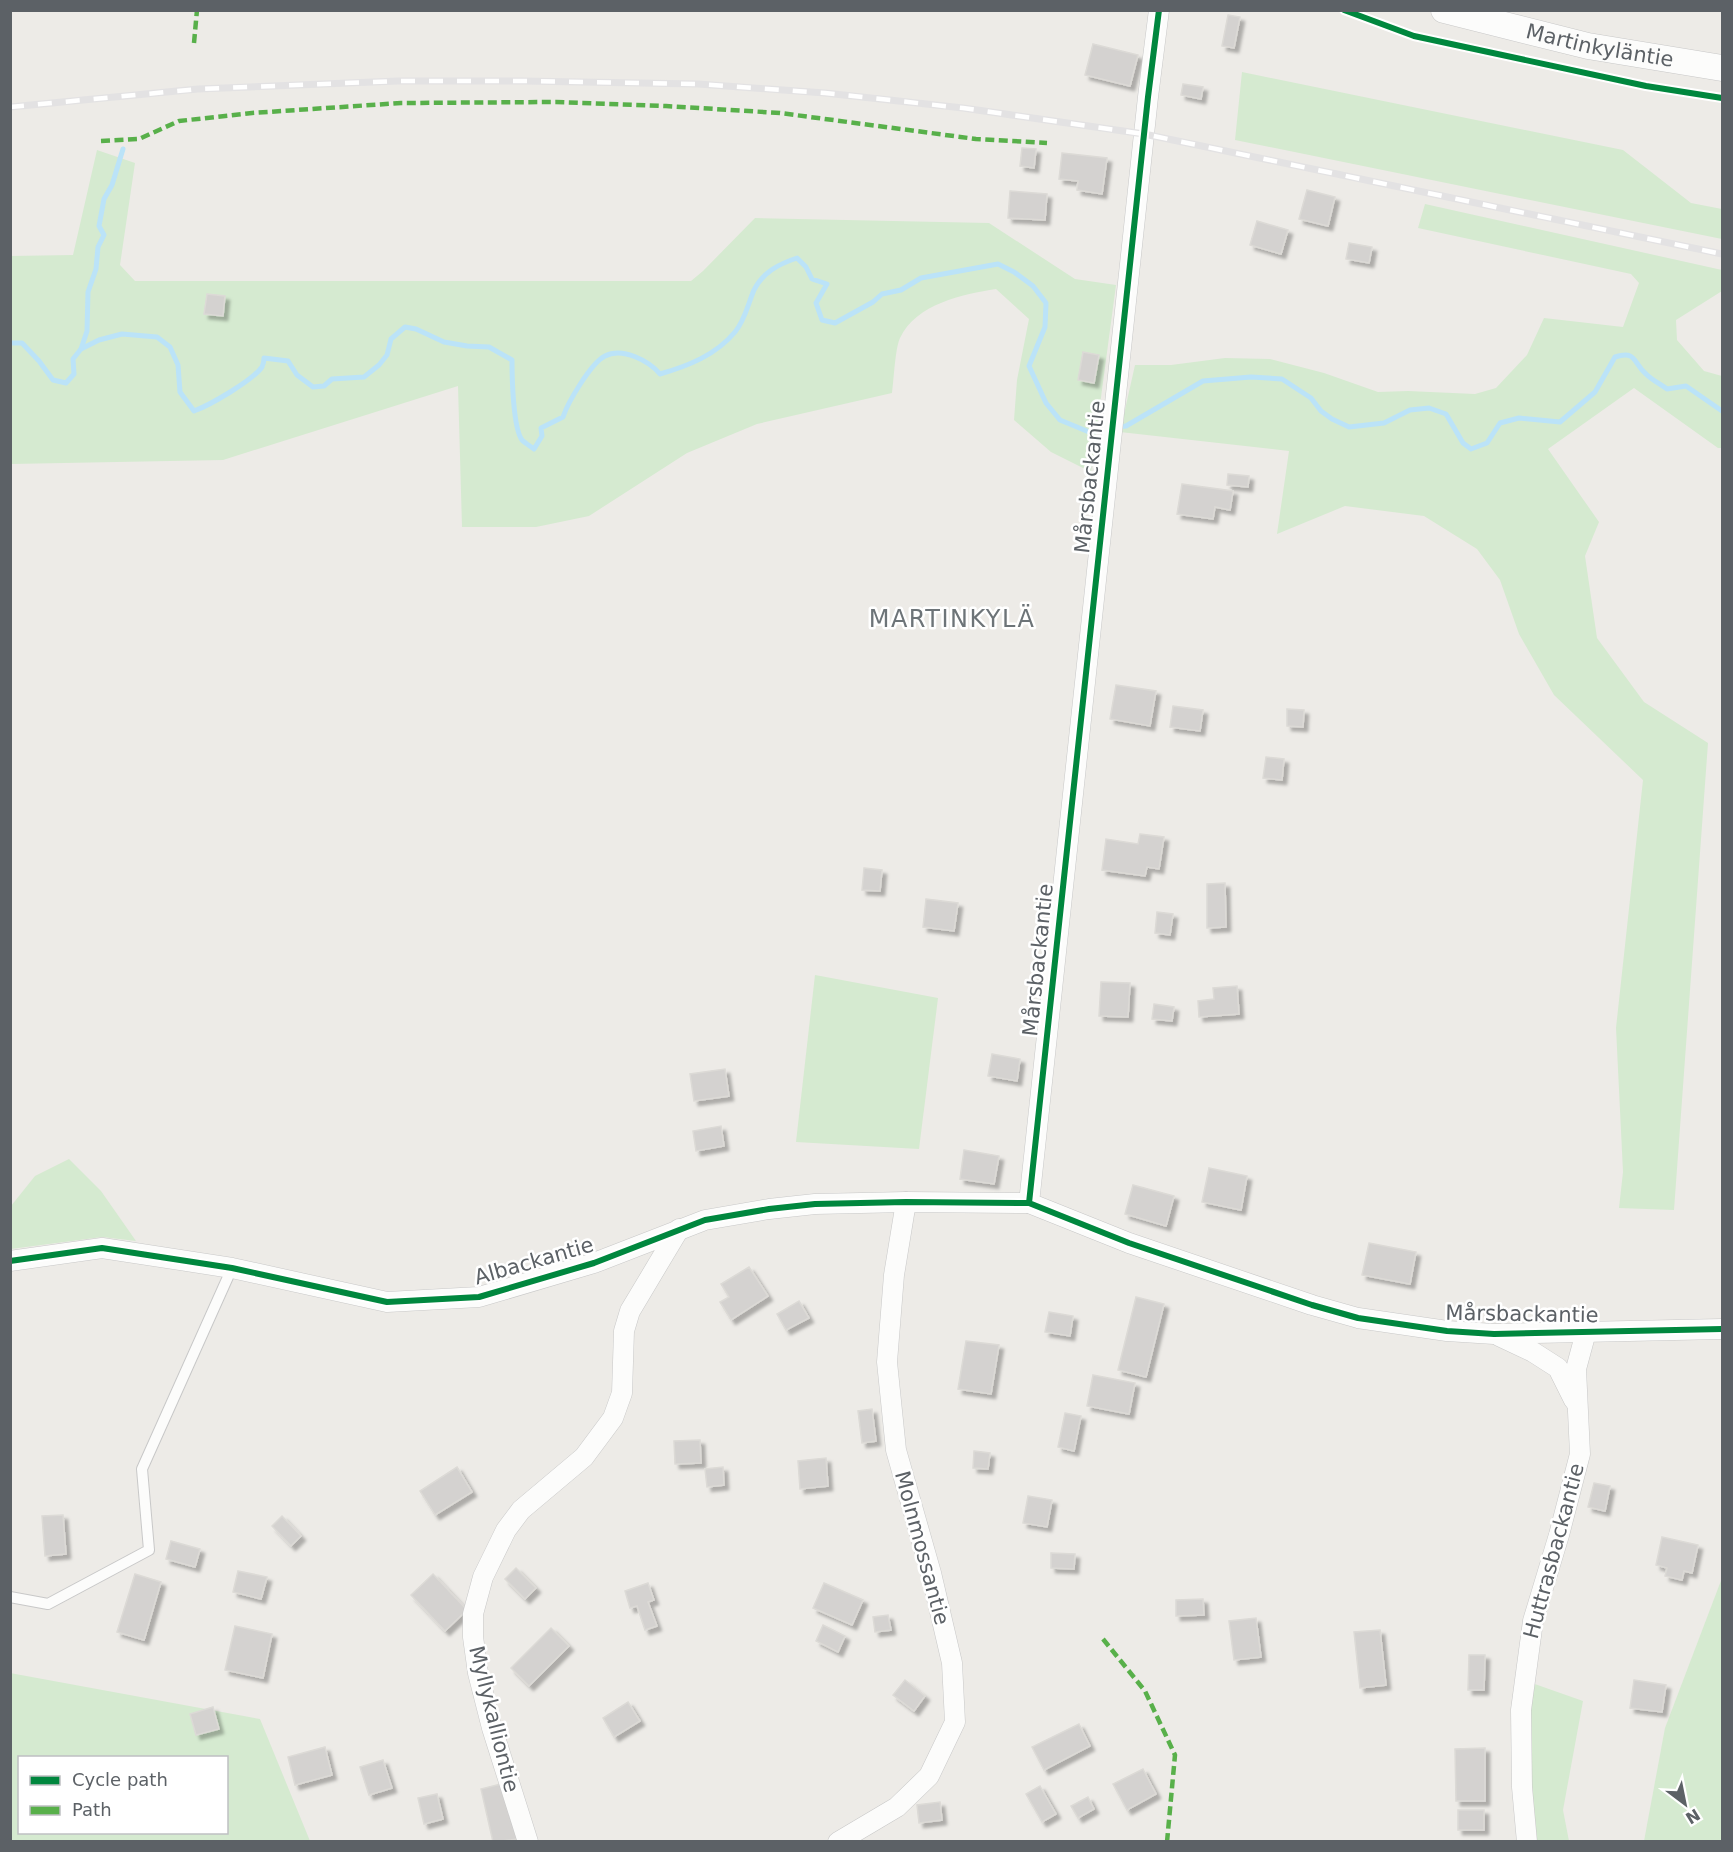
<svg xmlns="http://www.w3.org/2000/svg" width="1733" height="1852" font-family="'DejaVu Sans',sans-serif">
<defs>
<filter id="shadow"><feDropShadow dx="4.5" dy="4.5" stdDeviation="1.5" flood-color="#0004"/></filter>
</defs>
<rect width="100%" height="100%" fill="#edebe7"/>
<!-- green -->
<g fill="#d5ead0" fill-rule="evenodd">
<path d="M1242,72L1623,150L1691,203L1722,209V239L1235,140Z"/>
<path d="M97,150L135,163L120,265L135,281H691L703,271L755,218L989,223L1075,279L1116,285L1091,472L1051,452L1014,420L1017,380L1029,319L996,289C963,294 916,304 900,338C895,349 894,379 892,393L757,424L687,453L589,516L536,527H462L458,386L223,460L11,464L10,256L73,255Z"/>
<path d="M1425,204L1722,270V291L1676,320L1677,340L1704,371L1722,376V448H1718L1634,388L1548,449L1599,522L1585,556L1597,638L1644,702L1708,743L1674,1210L1619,1208L1623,1172L1616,1028L1643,780L1554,695L1519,634L1500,580L1477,549L1424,516L1345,506L1277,534L1289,451L1120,432L1135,365H1171L1225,358L1270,359L1324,373L1378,392L1408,391L1475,394L1496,388L1527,355L1544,318L1623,327L1639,283L1631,274L1418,228Z"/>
<path d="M815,975L938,998L919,1149L796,1142Z"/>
<path d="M69,1159L101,1191L136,1241L102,1237L11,1249V1206L35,1176Z"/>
<path d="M1722,1578V1841H1644L1665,1728Z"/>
<path d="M10,1673L260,1719L310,1841H11ZM20,1758H226V1832H20Z"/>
<path d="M1529,1682L1583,1701L1563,1810L1569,1841H1535L1529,1785Z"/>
</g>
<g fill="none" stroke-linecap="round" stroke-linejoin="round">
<!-- stream -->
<g stroke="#bbe3f8" stroke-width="5">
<path d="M10,343H22L39,361L53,380L66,383L74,374L73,359L81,349L99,340L122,334L157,337L170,347L178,365L180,392L194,411C210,405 252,381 262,367C263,365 264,361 264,358L288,361L297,375L313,387L324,386L332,379L364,377L379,365L387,355L391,339L405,327L416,329L444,342L467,346L489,347L512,360C512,377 513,428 522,440C525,443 530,446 534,449L542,436L541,428L563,417C568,402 591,363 605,356C623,347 649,361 660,374C688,366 716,355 735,332C745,320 748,304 754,290C763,272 779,264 797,258L806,267L812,279L827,284L816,303L822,320L835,323L873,302L882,294L901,290L921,278L998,264L1014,272L1033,286L1046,303L1045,327L1029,366L1046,403L1060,420L1089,432L1108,429"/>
<path d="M81,349L87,331L88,292L96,269L98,247L104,235L99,226L104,199L112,185L123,149"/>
<path d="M1117,427L1126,426L1203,381L1251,377L1282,379L1311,398L1321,411L1332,419L1349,427L1384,423L1410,410L1429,408L1446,414L1463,443L1471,449L1487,443L1500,423L1519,418L1560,422L1595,392L1615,357C1637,350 1633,363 1646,374C1652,380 1660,384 1667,389L1686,386L1722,411"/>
</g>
</g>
<!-- building -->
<g fill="#d4d2d0" stroke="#dcdad6" stroke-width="1.5" filter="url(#shadow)">
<path d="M1228,15L1240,17L1234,48L1222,46Z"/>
<path d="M1093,44L1138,55L1130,86L1085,75Z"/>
<path d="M1183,84L1203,87L1201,99L1181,95Z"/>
<path d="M1022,148L1036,149L1034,168L1020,166Z"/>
<path d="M1062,153L1107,158L1102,194L1077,190L1078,181L1059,179Z"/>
<path d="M1307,190L1335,197L1328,226L1299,219Z"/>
<path d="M1010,191L1047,194L1045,220L1008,218Z"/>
<path d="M1257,221L1288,230L1281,254L1250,245Z"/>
<path d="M1349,243L1372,247L1369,263L1346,259Z"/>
<path d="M207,294L225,296L223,316L204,314Z"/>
<path d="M1083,352L1099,355L1094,383L1078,380Z"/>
<path d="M1228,474L1249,476L1248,487L1227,485Z"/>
<path d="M1182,484L1233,491L1230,510L1215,507L1213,519L1177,514Z"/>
<path d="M1116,685L1156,691L1150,726L1110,719Z"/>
<path d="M1173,706L1203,710L1200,731L1170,727Z"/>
<path d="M1287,709L1304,710L1303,727L1287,726Z"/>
<path d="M1266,757L1284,759L1282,780L1263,778Z"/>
<path d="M1140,834L1164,837L1159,869L1147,867L1145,876L1102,870L1106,839L1138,844Z"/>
<path d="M864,868L882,870L880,891L862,890Z"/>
<path d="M1225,883L1226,927L1207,928V884Z"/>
<path d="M926,899L958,903L954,931L923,927Z"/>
<path d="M1157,912L1173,914L1170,935L1155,933Z"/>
<path d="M1101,982L1130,983L1128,1017L1099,1016Z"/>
<path d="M1237,986L1239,1014L1199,1017L1198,1001L1214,999L1213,988Z"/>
<path d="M1154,1004L1174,1007L1172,1021L1152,1019Z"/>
<path d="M992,1054L1020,1059L1017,1081L988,1076Z"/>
<path d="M725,1069L729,1096L694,1101L690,1074Z"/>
<path d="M721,1126L724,1146L696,1151L693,1131Z"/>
<path d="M964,1150L999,1156L994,1184L960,1179Z"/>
<path d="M1209,1168L1247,1176L1241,1210L1202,1202Z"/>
<path d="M1133,1185L1174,1196L1166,1226L1125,1214Z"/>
<path d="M1369,1243L1416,1252L1410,1284L1362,1275Z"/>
<path d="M749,1267L768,1296L731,1320L720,1302L729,1297L721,1284Z"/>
<path d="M1136,1297L1164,1304L1146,1377L1118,1370Z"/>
<path d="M799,1301L809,1318L786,1330L777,1314Z"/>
<path d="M1049,1312L1073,1316L1070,1336L1045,1332Z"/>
<path d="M966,1341L999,1345L991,1394L958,1389Z"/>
<path d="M1093,1375L1135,1383L1129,1414L1087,1406Z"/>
<path d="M872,1409L876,1441L862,1443L858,1411Z"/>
<path d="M1065,1413L1081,1416L1074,1451L1058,1447Z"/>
<path d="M700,1440L701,1463L675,1464L674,1441Z"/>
<path d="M974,1451L990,1453L988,1469L973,1468Z"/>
<path d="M826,1458L828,1486L800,1489L798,1461Z"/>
<path d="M457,1467L472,1492L435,1515L420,1491Z"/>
<path d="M723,1467L724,1485L707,1487L705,1469Z"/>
<path d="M1594,1483L1610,1486L1605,1511L1588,1507Z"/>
<path d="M1028,1496L1052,1500L1047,1527L1023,1523Z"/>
<path d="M63,1515L66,1554L45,1556L42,1516Z"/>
<path d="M282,1516L301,1536L291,1546L272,1526Z"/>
<path d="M1662,1537L1698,1545L1692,1573L1684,1571L1682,1580L1665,1576L1667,1568L1656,1565Z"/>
<path d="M171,1541L200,1549L195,1567L166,1559Z"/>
<path d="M1051,1553L1075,1554L1074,1569L1051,1568Z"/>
<path d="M516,1568L536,1588L525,1599L505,1579Z"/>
<path d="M238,1571L267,1577L261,1599L233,1592Z"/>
<path d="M135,1574L161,1582L144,1640L117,1632Z"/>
<path d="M433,1574L467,1610L445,1631L411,1595Z"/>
<path d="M648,1583L654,1600L648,1602L657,1626L645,1630L637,1606L630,1608L625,1591Z"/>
<path d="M824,1583L863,1600L852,1625L813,1608Z"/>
<path d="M1203,1599L1204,1615L1176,1616V1600Z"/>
<path d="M888,1615L891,1630L875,1632L873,1617Z"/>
<path d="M1256,1618L1261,1657L1234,1660L1229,1621Z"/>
<path d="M823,1625L845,1636L838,1652L816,1641Z"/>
<path d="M235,1626L272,1634L263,1678L225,1670Z"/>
<path d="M551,1628L569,1646L529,1686L511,1668Z"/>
<path d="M1380,1630L1386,1685L1360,1688L1354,1632Z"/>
<path d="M1469,1655H1485L1484,1690H1468Z"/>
<path d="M905,1680L925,1696L914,1711L893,1695Z"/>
<path d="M1634,1680L1666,1685L1662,1712L1630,1708Z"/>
<path d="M628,1702L640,1721L614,1737L603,1718Z"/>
<path d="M213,1707L219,1729L196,1735L190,1714Z"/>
<path d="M1079,1724L1090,1746L1044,1770L1032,1747Z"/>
<path d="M325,1747L332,1775L295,1785L288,1757Z"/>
<path d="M1485,1748V1801H1456L1455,1749Z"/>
<path d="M383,1760L392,1788L369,1795L360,1767Z"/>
<path d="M1143,1769L1156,1794L1127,1810L1113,1784Z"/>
<path d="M505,1783L518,1839L493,1842L481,1789Z"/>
<path d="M1040,1786L1056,1814L1042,1822L1026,1794Z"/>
<path d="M437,1794L443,1819L424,1824L418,1798Z"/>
<path d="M1088,1797L1094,1809L1078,1818L1071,1806Z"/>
<path d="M940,1802L942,1820L919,1823L917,1805Z"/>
<rect x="1458" y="1810" width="26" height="20"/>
</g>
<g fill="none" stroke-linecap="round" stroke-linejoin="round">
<defs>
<path id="service" d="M10,1597L48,1604L149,1550L142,1469L232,1268"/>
<g id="minor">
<path d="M1159,10L1148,97L1029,1203L1129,1243L1312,1305L1358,1318L1447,1331L1494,1334L1722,1329"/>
<path d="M10,1261L102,1248L232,1268L387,1302L479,1297L594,1263L705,1220L769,1209L815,1204L906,1202L1029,1203"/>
<path d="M1499,1336L1533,1352L1558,1368L1574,1400"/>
<path d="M528,1842L492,1728L478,1673L473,1637V1614L483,1577L506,1530L521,1510L584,1457L613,1418L622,1393L624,1331L630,1311L679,1229"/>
<path d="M838,1842L897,1807L929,1776L955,1722L952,1663L931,1573L896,1450L887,1362L894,1275L906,1202"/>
<path d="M1527,1842L1522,1787L1521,1710L1533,1621L1559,1535L1580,1454L1576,1369L1586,1332"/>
</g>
<g id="tertiary">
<path id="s1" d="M1444,10L1588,46L1722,68"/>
</g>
</defs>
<!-- service casing -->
<use href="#service" stroke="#c8c8c8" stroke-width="12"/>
<!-- minor casing -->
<use href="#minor" stroke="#c8c8c8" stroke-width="21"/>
<!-- tertiary casing -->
<use href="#tertiary" stroke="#c8c8c8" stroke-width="27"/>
<!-- service -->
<use href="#service" stroke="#fcfcfb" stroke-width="10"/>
<!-- minor -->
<use href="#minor" stroke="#fcfcfb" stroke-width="20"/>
<!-- tertiary -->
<use href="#tertiary" stroke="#fcfcfb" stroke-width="26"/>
<defs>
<path id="rail" d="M10,107L198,89L398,81H523L698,84L825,93L963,108L1144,134L1722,254"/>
</defs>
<!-- rail casing -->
<use href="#rail" stroke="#e3e2e3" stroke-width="7"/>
<!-- rail -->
<use href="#rail" stroke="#fff" stroke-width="4.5" stroke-dasharray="14" stroke-linecap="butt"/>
<!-- quiet -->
<g stroke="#58b04a" stroke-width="4.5" stroke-dasharray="9 4.5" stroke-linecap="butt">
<path d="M194,43L197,10"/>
<path d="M101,141L139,139L179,121L252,113L401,103L556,102L666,106L780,113L976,139L1047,143"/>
<path d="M1103,1639L1145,1691L1175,1755L1167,1842"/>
</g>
<defs>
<g id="cycleway">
<path d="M1159,10L1148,97L1029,1203L1129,1243L1312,1305L1358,1318L1447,1331L1494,1334L1722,1329"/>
<path d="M1344,10L1414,36L1646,86L1722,98"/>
<path d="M10,1261L102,1248L232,1268L387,1302L479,1297L594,1263L705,1220L769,1209L815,1204L906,1202L1029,1203"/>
</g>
</defs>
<!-- cycleway casing -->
<use href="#cycleway" stroke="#fff" stroke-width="10"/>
<!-- cycleway -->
<use href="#cycleway" stroke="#00873e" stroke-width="6"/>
</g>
<g text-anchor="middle" stroke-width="5" stroke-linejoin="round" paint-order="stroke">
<!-- street labels -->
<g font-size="21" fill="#5c6166" stroke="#fff">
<text dy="7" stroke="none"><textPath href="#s1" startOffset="160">Martinkyläntie</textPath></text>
<text transform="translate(1090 477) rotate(-84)" y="7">Mårsbackantie</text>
<text transform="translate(1038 960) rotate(-84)" y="7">Mårsbackantie</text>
<text transform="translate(534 1261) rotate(-16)" y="7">Albackantie</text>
<text transform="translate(1522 1314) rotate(1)" y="7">Mårsbackantie</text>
<text transform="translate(922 1548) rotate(75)" y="7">Molnmossantie</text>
<text transform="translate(1554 1551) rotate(-75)" y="7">Huttrasbackantie</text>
<text transform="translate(494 1719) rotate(76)" y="7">Myllykalliontie</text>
</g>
<!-- quarter labels -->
<g font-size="24" letter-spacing="1.5" fill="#6d7478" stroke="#fff">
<text x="952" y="627">MARTINKYLÄ</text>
</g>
</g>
<!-- border -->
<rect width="1733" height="1852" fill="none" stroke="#5c6166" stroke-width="24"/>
<!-- legend -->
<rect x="18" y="1756" width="210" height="78" fill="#ffffff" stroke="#bec0c2" stroke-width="1.5"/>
<rect x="30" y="1776" width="30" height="9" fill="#00873e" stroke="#bec0c2" stroke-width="1.5"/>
<text x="72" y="1786" font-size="18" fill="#5c6166">Cycle path</text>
<rect x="30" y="1806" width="30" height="9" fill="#58b04a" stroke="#bec0c2" stroke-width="1.5"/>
<text x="72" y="1816" font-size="18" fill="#5c6166">Path</text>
<!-- north arrow -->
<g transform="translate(1685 1804) rotate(148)" stroke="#ffffff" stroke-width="4.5" paint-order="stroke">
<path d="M0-4.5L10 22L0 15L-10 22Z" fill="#5c6166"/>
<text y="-9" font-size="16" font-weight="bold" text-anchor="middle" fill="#5c6166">N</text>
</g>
</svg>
